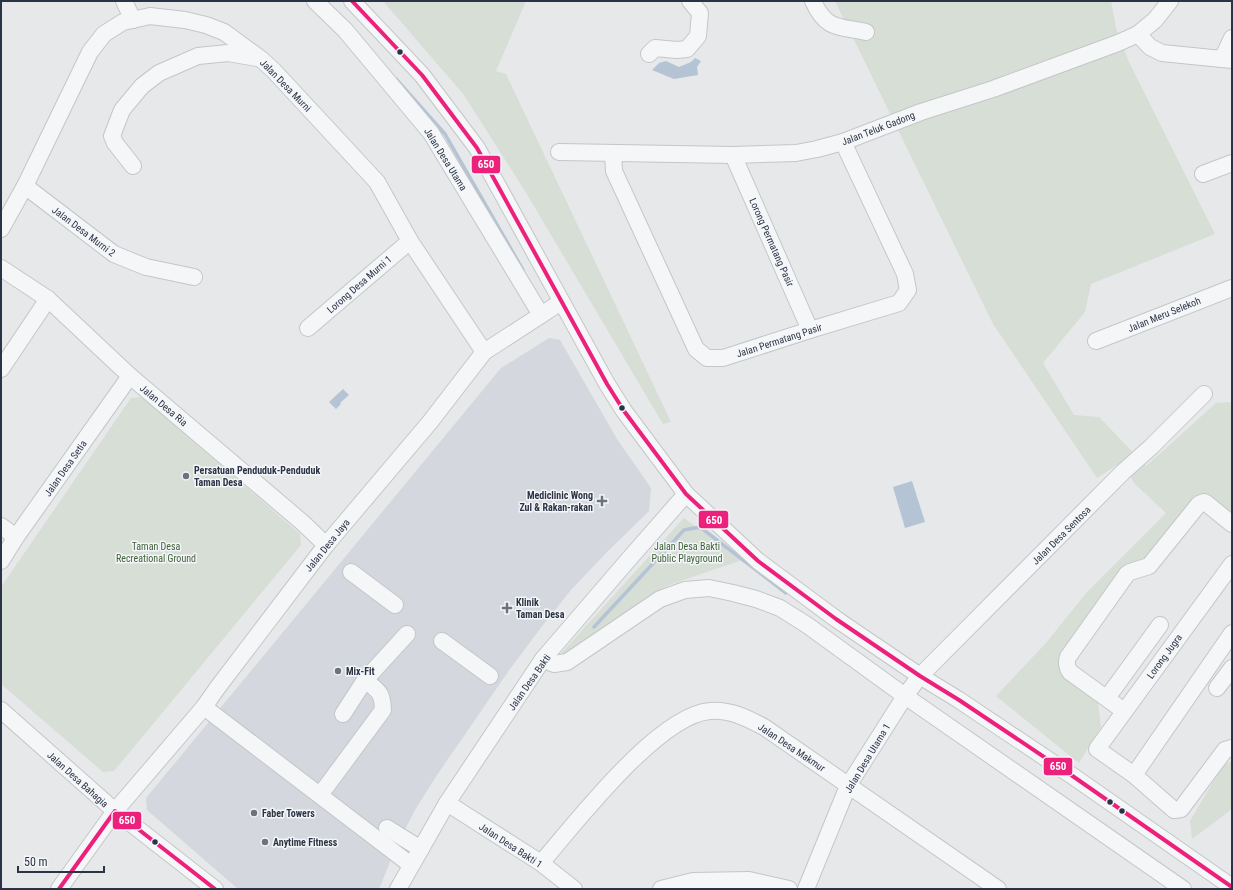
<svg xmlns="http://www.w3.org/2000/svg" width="1233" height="890" font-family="'Roboto Condensed',sans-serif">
<rect width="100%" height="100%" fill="#e6e8ea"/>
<!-- built -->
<path fill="#d4d7dd" d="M549,338L560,340L617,439L651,488L649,511L606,553L571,590L540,629L510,669L437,775L415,810L396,847L379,889H238L147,810L146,798L501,368Z"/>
<!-- green -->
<g fill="#d6ded6">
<path d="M383,1H526L496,71L506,74L671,422L663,424L525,191L464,95Z"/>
<path d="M835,1H1111L1116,28L1128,60L1215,234L1091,284L1085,312L1043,363L1074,415L1099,417L1146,466L1216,403L1232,402V531L1206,501L1150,575L1135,570L1059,665L1097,694L1101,727L1079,763L996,696L1046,643L1087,592L1166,513L1134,483L1123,461L1097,478L993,324Z"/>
<path d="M142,397L300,534L301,545L114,771L103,772L1,684V587L131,398Z"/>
<path d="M684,518L742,560L666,586L555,660Z"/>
<path d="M1232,761V809L1192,839L1190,821L1223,765Z"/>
</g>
<!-- water -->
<g fill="#b4c4d5">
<path d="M695,58L701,61L697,67L698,75L674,79L652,70L659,63L666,61L679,67L691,62Z"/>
<path d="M343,389L349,395L340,403L341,404L336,409L329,402Z"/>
<path d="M912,481L925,522L905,528L893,487Z"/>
</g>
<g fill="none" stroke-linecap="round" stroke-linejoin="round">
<!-- stream -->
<g stroke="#b4c4d5" stroke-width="3.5">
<path d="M396,79L445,134L523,270"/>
<path d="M594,627L684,530L700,527L786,593"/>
</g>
<defs>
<g id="minor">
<path d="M124,1L133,20"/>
<path d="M315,1L345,30L431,133L541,315"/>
<path d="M352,1L422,75L477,148L607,384L624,411L686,494L758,561L836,619L920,676L959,700L1074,777L1232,887"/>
<path d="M813,1C826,30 838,26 866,32"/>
<path d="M1138,34L1150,47L1162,53L1232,60"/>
<path d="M649,54L655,48L677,50L687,49L698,36L700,13L690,1"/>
<path d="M1222,59L1232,38"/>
<path d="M559,152L733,155L796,153L817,149L843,142L921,112L993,89L1118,43L1138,34L1155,20L1170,1"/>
<path d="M613,153L614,171L696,349L707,358H723L810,330L899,303L908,290L905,274L843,142"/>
<path d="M733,155L810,330"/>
<path d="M133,166L115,143L112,136L122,110L142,86L159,73L198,56L228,53L257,58"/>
<path d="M1203,174L1232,163"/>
<path d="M25,186L114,254L146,267L194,277"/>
<path d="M1,229L25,186L90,52L104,34L123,22L150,16L185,20L206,25L224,32L261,59L274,71L377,182L410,241L484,352"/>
<path d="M1,268L48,299L130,376L303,523L326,545"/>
<path d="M308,328L410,241"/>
<path d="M1096,341L1232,288"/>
<path d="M1,369L48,299"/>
<path d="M1,526L16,537"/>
<path d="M1,561L16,537L130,376"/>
<path d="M1232,564L1097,749L1134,775L1232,633"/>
<path d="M351,572L395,605"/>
<path d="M442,641L490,676"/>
<path d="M543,659L554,664L567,662L660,599L685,590L709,588L733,593L756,599L780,608L807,625L905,696L1183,889"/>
<path d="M1217,688L1232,668"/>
<path d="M1107,698L1160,625"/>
<path d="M204,707L411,865"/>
<path d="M1,710L115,811L215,889"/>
<path d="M1124,711L1070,672C1067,668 1066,662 1068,657L1127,574L1130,572L1149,566L1199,504L1204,502L1206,503L1232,524"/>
<path d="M343,714L365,680L407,634"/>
<path d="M1134,775L1174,810L1181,809L1225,750L1232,748"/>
<path d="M320,795L383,710C382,691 379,692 365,680"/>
<path d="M447,803L541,863L574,889"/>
<path d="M387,828L421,849"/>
<path d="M541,863C575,824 658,715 710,711C729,709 747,718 764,727L998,889"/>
<path d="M59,889L115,811L204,707L218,687L326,545L430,422L484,352L561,302"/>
<path d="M398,889L447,803L543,659L629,559L686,494"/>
<path d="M661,889L693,881L749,880L789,889"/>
<path d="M806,889L848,786L905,696L920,676L1123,472L1151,447L1204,394"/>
</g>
</defs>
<!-- minor casing -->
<use href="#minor" stroke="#c4c6c8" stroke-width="18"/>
<!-- minor -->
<use href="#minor" stroke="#f5f6f7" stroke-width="16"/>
<defs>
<g id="bus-1">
<path d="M352,1L422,75L477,148L607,384L624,411L686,494L758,561L836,619L920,676L959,700L1074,777L1232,887"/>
<path d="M59,889L115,811L215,889"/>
</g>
</defs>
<!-- bus-1 casing -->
<use href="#bus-1" stroke="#f4f6f9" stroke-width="7"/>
<!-- bus-1 -->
<use href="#bus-1" stroke="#ed207b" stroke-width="4"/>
</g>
<!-- markers -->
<g fill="#2b3445" stroke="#f4f6f9" stroke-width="1.5">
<circle cx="400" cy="52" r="3.5"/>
<circle cx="622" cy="408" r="3.5"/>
<circle cx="1110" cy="802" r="3.5"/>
<circle cx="1122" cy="811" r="3.5"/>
<circle cx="155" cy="842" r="3.5"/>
</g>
<g fill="#6c737f" stroke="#f4f6f9" stroke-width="1.5">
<circle cx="186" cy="476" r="4"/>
<path d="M600 495h4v4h4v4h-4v4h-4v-4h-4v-4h4z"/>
<path d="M505 602h4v4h4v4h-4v4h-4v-4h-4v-4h4z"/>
<circle cx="338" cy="671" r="4"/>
<circle cx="254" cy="813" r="4"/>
<circle cx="265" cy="842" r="4"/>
</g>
<g text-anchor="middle" stroke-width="3" stroke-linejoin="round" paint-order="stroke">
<!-- street labels -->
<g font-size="10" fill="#2b3445" stroke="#f4f6f9">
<text transform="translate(286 85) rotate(46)" y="4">Jalan Desa Murni</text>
<text transform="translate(878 128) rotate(-21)" y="4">Jalan Teluk Gadong</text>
<text transform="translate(446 159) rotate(58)" y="4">Jalan Desa Utama</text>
<text transform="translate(84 231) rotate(37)" y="4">Jalan Desa Murni 2</text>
<text transform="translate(772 242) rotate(66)" y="4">Lorong Permatang Pasir</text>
<text transform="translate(359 284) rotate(-41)" y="4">Lorong Desa Murni 1</text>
<text transform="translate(1164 314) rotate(-22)" y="4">Jalan Meru Selekoh</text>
<text transform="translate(779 340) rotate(-18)" y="4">Jalan Permatang Pasir</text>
<text transform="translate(164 405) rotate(40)" y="4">Jalan Desa Ria</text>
<text transform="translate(65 468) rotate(-55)" y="4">Jalan Desa Setia</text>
<text transform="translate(1061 535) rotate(-45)" y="4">Jalan Desa Sentosa</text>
<text transform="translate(327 545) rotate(-51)" y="4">Jalan Desa Jaya</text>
<text transform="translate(1164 656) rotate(-54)" y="4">Lorong Jugra</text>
<text transform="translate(529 682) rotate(-55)" y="4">Jalan Desa Bakti</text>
<text transform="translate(792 747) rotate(34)" y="4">Jalan Desa Makmur</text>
<text transform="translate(867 758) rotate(-59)" y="4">Jalan Desa Utama 1</text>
<text transform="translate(78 779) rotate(42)" y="4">Jalan Desa Bahagia</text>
<text transform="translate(511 845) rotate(33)" y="4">Jalan Desa Bakti 1</text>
</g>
<!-- poi labels -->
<g font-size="10" font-weight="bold" fill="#2b3445" stroke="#f4f6f9" text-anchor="start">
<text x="194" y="474">Persatuan Penduduk-Penduduk<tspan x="194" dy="12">Taman Desa</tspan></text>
<text x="593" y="499" text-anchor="end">Mediclinic Wong<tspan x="593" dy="12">Zul &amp; Rakan-rakan</tspan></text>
<text x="516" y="606">Klinik<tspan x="516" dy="12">Taman Desa</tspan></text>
<text x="346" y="675">Mix-Fit</text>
<text x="262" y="817">Faber Towers</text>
<text x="273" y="846">Anytime Fitness</text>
</g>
<!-- park labels -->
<g font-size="10" fill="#3f6138" stroke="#f4f6f9">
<text x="156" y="550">Taman Desa<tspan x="156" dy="12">Recreational Ground</tspan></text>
<text x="687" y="550">Jalan Desa Bakti<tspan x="687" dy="12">Public Playground</tspan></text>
</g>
</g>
<g stroke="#f4f6f9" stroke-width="1.5">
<rect x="471" y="155" width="30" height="19" rx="4" fill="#ed207b"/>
<rect x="698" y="510" width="31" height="19" rx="4" fill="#ed207b"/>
<rect x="1043" y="757" width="30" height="19" rx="4" fill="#ed207b"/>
<rect x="112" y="811" width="30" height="19" rx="4" fill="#ed207b"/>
</g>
<g font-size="11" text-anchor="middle" font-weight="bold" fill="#fff">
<text x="486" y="168">650</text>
<text x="714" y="524">650</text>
<text x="1058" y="770">650</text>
<text x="127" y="824">650</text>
</g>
<!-- border -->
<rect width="1233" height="890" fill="none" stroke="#2b3445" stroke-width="4"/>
<!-- scale -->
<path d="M18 866v6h86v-6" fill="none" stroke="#2b3445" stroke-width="2"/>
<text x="24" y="866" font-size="12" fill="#2b3445" stroke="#f4f6f9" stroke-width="3" paint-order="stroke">50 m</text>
</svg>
